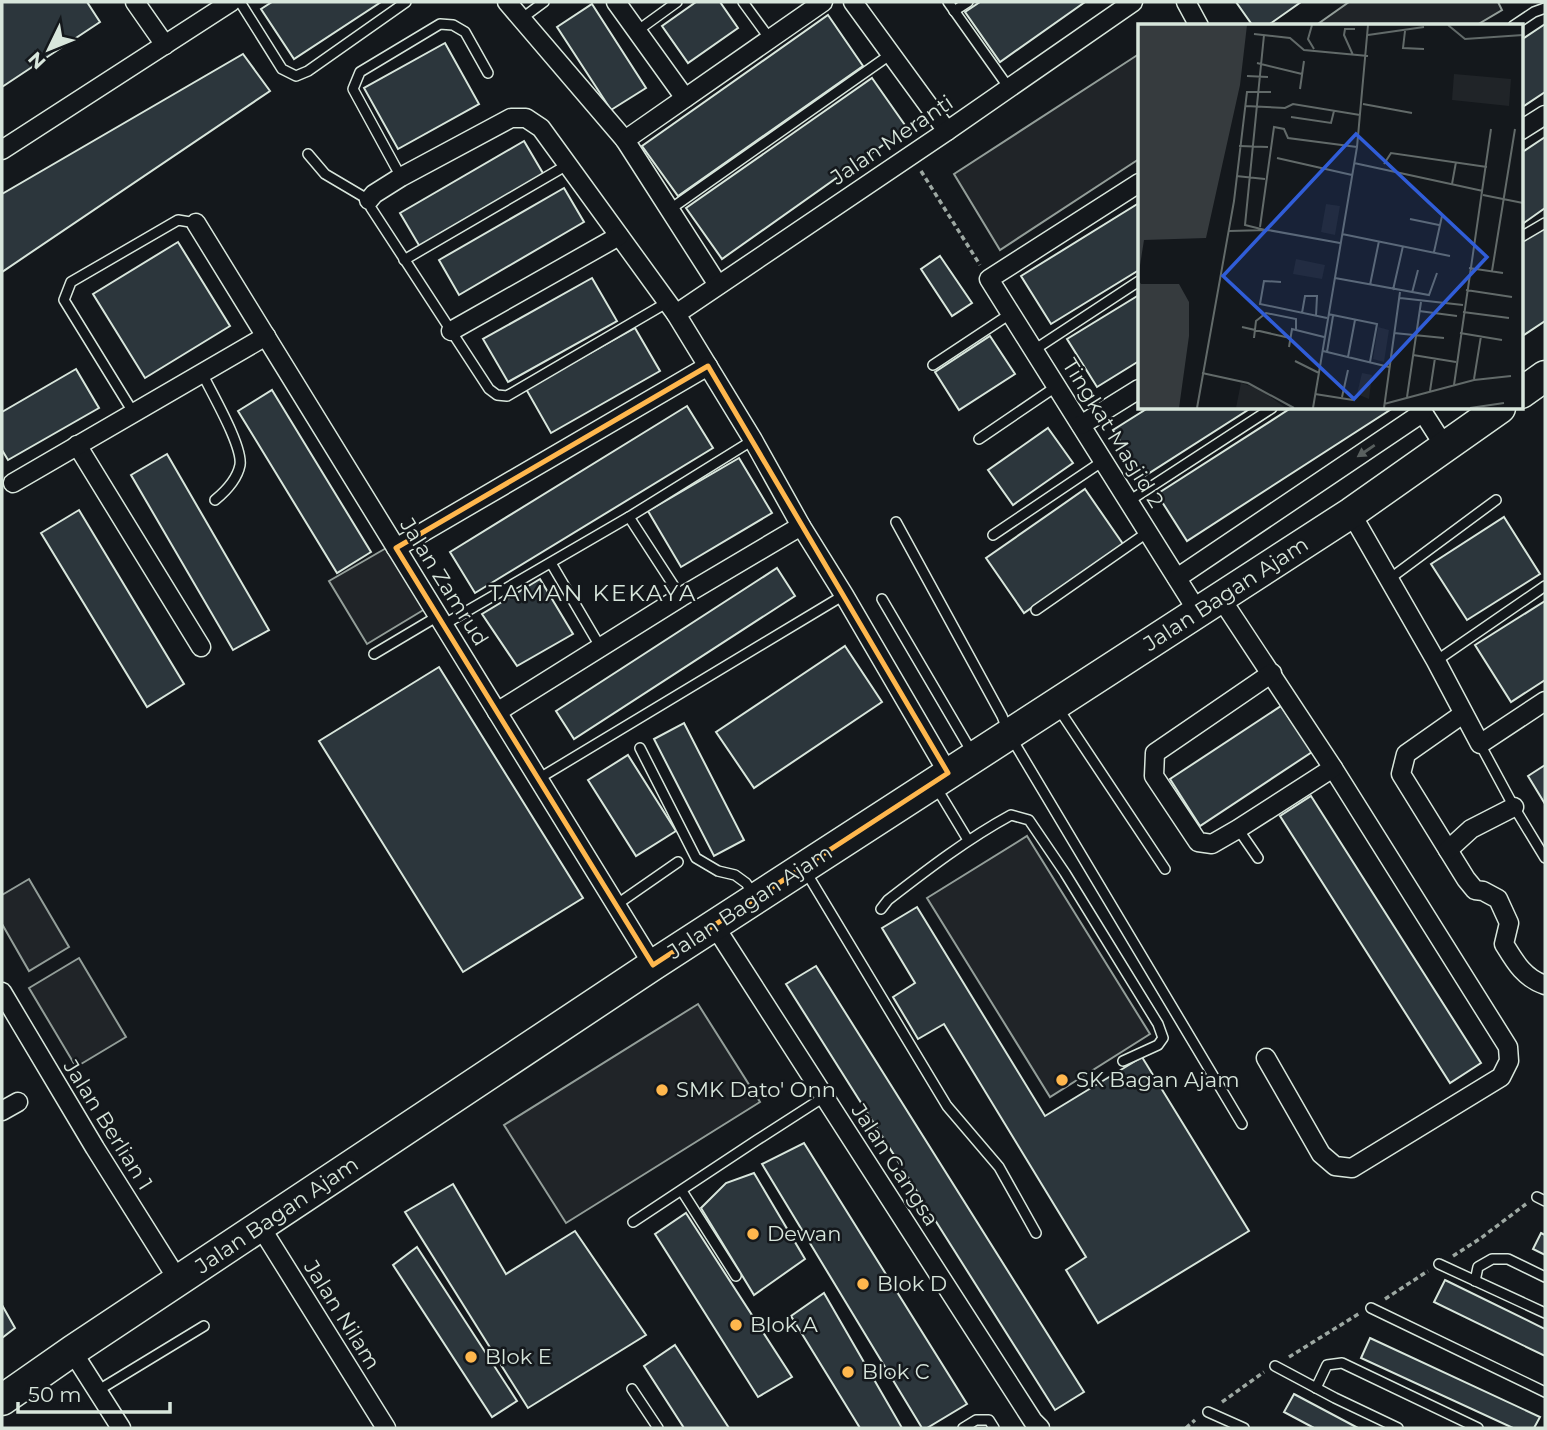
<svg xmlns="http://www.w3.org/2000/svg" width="1547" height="1430" font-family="Montserrat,sans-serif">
<rect width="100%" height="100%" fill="#14181c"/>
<!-- green -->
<g fill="#202428" stroke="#939e99" stroke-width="2">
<path d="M1349,2H1498L1502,10L1475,26H1315Z"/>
<path d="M1139,54V159L1000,250L954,174Z"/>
<path d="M388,547L425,609L367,644L329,581Z"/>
<path d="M1027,836L1150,1034L1050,1097L927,898Z"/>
<path d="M29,879L69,947L29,971L2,924V895Z"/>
<path d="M79,958L126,1037L76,1067L29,988Z"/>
<path d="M698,1004L760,1102L566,1223L504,1125Z"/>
</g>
<!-- building -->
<g fill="#2c363c" stroke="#d8e6dc" stroke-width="2">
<path d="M2,2H87L100,22L2,87Z"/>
<path d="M272,2H381L294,59L261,9Z"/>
<path d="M696,2H720L738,28L688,63L662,26Z"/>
<path d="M980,2H1085L1000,62L965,12Z"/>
<path d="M1236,2H1301L1267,26H1253Z"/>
<path d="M592,4L646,88L611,110L557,27Z"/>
<path d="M828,15L863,66L678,196L642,146Z"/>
<path d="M1545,24V92L1521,108V40Z"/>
<path d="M445,43L479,104L398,149L364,88Z"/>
<path d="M243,54L270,91L2,272V194Z"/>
<path d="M872,78L907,128L722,259L686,208Z"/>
<path d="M1545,137V208L1521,225V153Z"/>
<path d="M524,141L544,175L420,247L400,213Z"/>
<path d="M564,188L584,222L459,295L439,260Z"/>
<path d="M1139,203V270L1051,324L1021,276Z"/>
<path d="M1545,227V321L1521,337V242Z"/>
<path d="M178,242L230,326L145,378L93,294Z"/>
<path d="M940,256L972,303L952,316L921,269Z"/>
<path d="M592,278L617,321L508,382L483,339Z"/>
<path d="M1139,295V361L1097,387L1067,339Z"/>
<path d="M635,328L660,371L551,433L526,389Z"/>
<path d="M990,336L1015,374L959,410L935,372Z"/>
<path d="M76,369L99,408L8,460L2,450V412Z"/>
<path d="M272,390L371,552L337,573L238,411Z"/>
<path d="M687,406L713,448L475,593L450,552Z"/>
<path d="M1148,408H1251L1143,477L1113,430Z"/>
<path d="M1291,408H1393L1187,541L1157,494Z"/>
<path d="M1048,428L1073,463L1013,505L988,470Z"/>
<path d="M167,454L269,630L233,650L131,475Z"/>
<path d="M739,458L772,513L681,567L648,511Z"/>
<path d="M1085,489L1123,544L1024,613L986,558Z"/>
<path d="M79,510L184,684L147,707L41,533Z"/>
<path d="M1504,517L1540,574L1467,620L1431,564Z"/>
<path d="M777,568L795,596L574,739L556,711Z"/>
<path d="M540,579L573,634L517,666L482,614Z"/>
<path d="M1545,601V680L1511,702L1475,645Z"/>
<path d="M845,646L882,702L754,788L716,732Z"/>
<path d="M439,667L583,898L463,972L319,741Z"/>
<path d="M1281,706L1312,752L1200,826L1170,779Z"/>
<path d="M684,723L744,840L714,856L654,739Z"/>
<path d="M628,755L676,831L636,856L588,780Z"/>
<path d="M1545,765V804L1528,776Z"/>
<path d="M1311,796L1481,1063L1450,1083L1280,816Z"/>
<path d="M917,907L1045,1116L1142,1057L1249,1231L1098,1323L1066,1270L1086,1257L944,1024L918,1039L893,997L915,983L882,928Z"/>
<path d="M816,966L1084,1392L1055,1410L786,984Z"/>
<path d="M804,1143L967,1404L927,1428H922L762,1164Z"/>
<path d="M754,1173L805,1259L754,1295L701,1208L726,1183Z"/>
<path d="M453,1184L506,1274L575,1231L646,1335L528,1408L405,1212Z"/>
<path d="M686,1213L792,1377L758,1397L655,1234Z"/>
<path d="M1541,1233L1545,1235V1255L1533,1249Z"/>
<path d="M417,1247L517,1401L492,1417L393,1265Z"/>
<path d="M1445,1280L1545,1329V1356L1434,1302Z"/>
<path d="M824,1293L902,1428H860L791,1316Z"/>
<path d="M2,1305L15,1328L2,1338Z"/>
<path d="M1370,1338L1540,1417L1534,1428H1513L1361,1358Z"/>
<path d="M675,1345L714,1405L729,1428H684L644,1366Z"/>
<path d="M1294,1394L1358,1428H1314L1284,1412Z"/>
</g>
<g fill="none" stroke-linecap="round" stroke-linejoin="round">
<defs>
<g id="service">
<path d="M240,2L282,69L296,76L308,71L406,2"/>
<path d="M743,2L770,39"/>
<path d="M948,2L1009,88"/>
<path d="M954,11L968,2"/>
<path d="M521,19L544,2"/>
<path d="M1513,26L1534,12L1545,8"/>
<path d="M637,31L677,2"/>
<path d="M308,154L325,174L369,200L371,208L489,389L497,395L507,396L668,302"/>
<path d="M401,177L353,89L360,72L440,24L453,25L465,32L488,73"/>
<path d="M669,210L891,54"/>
<path d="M1521,237L1545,223"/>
<path d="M404,260L567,165"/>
<path d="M1034,350L1139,281"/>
<path d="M933,365L1010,314"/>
<path d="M202,373C211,392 243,446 240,465C237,480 226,491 215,500"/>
<path d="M133,412L64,300L71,282L178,220L196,223"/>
<path d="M979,439L1057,386"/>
<path d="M1129,501L1272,408"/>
<path d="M629,517L681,597"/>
<path d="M896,522L1002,716L1009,734L1242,1124"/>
<path d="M993,535L1103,461"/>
<path d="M551,563L601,648"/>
<path d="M1388,580L1496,500"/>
<path d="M882,599L973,754"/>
<path d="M1036,610L1148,532"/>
<path d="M443,625L629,517L753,440"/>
<path d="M374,654L438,616"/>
<path d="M1436,661L1545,586"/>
<path d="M1058,708L1165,869"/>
<path d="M1480,744L1514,807L1545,858"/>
<path d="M640,748L696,858L718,871L735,875L746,883L754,895"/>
<path d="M538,779L844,595"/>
<path d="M936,787L968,840"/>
<path d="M1238,829L1258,858"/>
<path d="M806,872L947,1106L999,1167L1036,1233"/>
<path d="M616,905L678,862"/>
<path d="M881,909L888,900C928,869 967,839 1011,815L1029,820L1065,873L1158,1024L1163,1038L1158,1045L1123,1061"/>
<path d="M682,1191L736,1276"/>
<path d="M1537,1197L1545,1201"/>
<path d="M633,1222L757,1140L824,1097"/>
<path d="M1439,1264L1545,1313"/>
<path d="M1475,1281L1478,1267L1492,1259H1508L1545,1277"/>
<path d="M1371,1308L1545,1392"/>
<path d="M1275,1366L1335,1398L1398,1428"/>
<path d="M1316,1388L1327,1365L1342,1363L1478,1428"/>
<path d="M632,1389L658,1428"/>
<path d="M97,1391L204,1326"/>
<path d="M1208,1412L1244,1428"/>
<path d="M963,1428L976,1420H989L994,1428"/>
</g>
<g id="minor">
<path d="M135,2L165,45"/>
<path d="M507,2L625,140L718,285"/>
<path d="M616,2L685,98"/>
<path d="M853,2L947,131"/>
<path d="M1186,2L1199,26"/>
<path d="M1521,130L1545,115"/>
<path d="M625,140L823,2"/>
<path d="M2,150L231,2"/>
<path d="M1139,183L989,279L1198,612"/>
<path d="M369,200L374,194L401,177L511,118H526L541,128L676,314L753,440L801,526L844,595L948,773"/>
<path d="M196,223L653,965"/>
<path d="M676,314L947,131L1133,2"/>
<path d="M451,331L619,236"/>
<path d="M1420,408L1445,447"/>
<path d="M1081,425L1139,389"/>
<path d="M77,445L201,647"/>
<path d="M13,483L266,336"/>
<path d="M1351,513L1436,661L1480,744L1545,701"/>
<path d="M396,548L708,366"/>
<path d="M1177,578L1422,413"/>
<path d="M1220,597L1333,768L1508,1047L1509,1061L1501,1077L1352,1168L1335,1166L1321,1154L1266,1058"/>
<path d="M1272,673L1155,753L1154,776L1198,842L1212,844L1238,829L1333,768"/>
<path d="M497,712L681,597L801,526"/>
<path d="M1463,714L1406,754L1401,774L1466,879L1475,890L1483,891L1498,899L1509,923L1504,944C1515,962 1524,978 1545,985"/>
<path d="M1448,850L1471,829L1514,807"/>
<path d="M714,925L1033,1421L1040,1428"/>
<path d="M2,992L95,1148L178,1280"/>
<path d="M2,1111L18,1102"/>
<path d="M260,1226L386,1428"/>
<path d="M72,1351L121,1428"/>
</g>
<g id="primary">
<path d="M1521,393L1545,376"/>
<path d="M2,1400L72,1351L653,965L1351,513L1500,408"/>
</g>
</defs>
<!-- service casing -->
<use href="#service" stroke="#d8e6dc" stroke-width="12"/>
<!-- minor casing -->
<use href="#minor" stroke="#d8e6dc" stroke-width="21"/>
<!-- primary casing -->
<use href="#primary" stroke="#d8e6dc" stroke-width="33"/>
<!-- path -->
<g stroke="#9da8a2" stroke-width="3.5" stroke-dasharray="5 3.5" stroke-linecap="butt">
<path d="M921,171L980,265"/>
<path d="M1453,1256L1481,1238L1526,1204"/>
<path d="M1385,1299L1428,1271"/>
<path d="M1289,1357L1360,1313"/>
<path d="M1222,1402L1264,1372"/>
<path d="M1186,1428L1195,1420"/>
</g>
<!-- service -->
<use href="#service" stroke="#14181c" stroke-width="9"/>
<!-- minor -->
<use href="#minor" stroke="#14181c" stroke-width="18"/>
<!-- primary -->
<use href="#primary" stroke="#14181c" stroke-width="30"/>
</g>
<!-- one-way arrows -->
<defs><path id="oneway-solid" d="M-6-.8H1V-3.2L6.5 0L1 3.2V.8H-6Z" transform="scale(1.75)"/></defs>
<use fill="#59605f" href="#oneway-solid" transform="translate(1366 451) rotate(146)"/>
<!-- marked area -->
<path fill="none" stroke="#ffb74d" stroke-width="5" stroke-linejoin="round" d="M708,366L948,773L653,965L396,548Z"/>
<!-- markers -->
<g fill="#ffb74d" stroke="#14181c" stroke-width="2.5">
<circle cx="1062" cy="1080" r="7"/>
<circle cx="662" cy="1090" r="7"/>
<circle cx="753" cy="1234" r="7"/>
<circle cx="863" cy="1284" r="7"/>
<circle cx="736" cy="1325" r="7"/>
<circle cx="471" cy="1357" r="7"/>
<circle cx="848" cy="1372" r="7"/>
</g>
<g text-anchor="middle" stroke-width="5" stroke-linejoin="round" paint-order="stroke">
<!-- street labels -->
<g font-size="21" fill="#d8e6dc" stroke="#14181c">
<text transform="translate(892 140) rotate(-34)" y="7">Jalan Meranti</text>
<text transform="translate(1113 433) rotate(58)" y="7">Tingkat Masjid 2</text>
<text transform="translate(444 582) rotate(58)" y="7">Jalan Zamrud</text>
<text transform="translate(1226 594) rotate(-33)" y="7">Jalan Bagan Ajam</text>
<text transform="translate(750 902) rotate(-33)" y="7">Jalan Bagan Ajam</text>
<text transform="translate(108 1125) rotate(58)" y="7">Jalan Berlian 1</text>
<text transform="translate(895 1165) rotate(57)" y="7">Jalan Gangsa</text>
<text transform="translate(277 1215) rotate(-34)" y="7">Jalan Bagan Ajam</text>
<text transform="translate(342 1315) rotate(58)" y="7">Jalan Nilam</text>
</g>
<!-- poi labels -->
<g font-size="21" fill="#d8e6dc" stroke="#14181c" text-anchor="start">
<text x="1076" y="1087">SK Bagan Ajam</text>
<text x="676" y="1097">SMK Dato' Onn</text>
<text x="767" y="1241">Dewan</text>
<text x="877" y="1291">Blok D</text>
<text x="750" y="1332">Blok A</text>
<text x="485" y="1364">Blok E</text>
<text x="862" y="1379">Blok C</text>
</g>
<!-- neighbourhood labels -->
<g font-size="23" letter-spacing="2" fill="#d8e6dc" stroke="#14181c">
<text x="593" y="601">TAMAN KEKAYA</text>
</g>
</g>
<!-- overview -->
<g transform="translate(1138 24)">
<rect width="385" height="385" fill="#14181c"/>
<path d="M316,50L373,55L371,82L314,76ZM188,180L202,182L197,211L183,208ZM158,235L187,241L184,255L155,250ZM240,303L251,306L246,338L235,335ZM224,349L234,351L231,375L219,370ZM103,359L121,365L148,384H98Z" fill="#202428"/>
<path d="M0,1H109L102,61L68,214L6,216L0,254ZM0,256L3,260H41L51,278V312L41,384H0Z" fill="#363b3e"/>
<path fill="none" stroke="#626a69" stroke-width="2" d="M174,1L170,15L176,25M310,1L327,15L385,11M267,7L265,24L286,25M116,10L152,14L166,26L230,32M126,11L107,201L127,206M230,11L286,3M215,31L206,11L207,5H217M119,39L164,50M109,52L130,53M162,65L166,37M225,80L274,89M107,82L147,84L155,80L222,91M153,93L193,99L196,87M101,122L130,123M139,134L214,151M216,139L345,167M246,140L253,129L349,143M98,152L127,155M314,160L318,138M345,171L385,179M272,195L301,201M122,203L136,103L146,105L150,114L219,123M91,207L130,206L202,219M204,210L312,232M296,228L304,192M331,244L365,249M354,247L377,105M197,254L291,271L299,249M143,258L126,257L122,280L189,294M232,261L241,217M255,266L265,222M328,266L374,273M274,269L280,246M262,274L325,281M281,287L319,292M325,288L371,294M164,289L167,272H179L178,292M190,290L239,300L232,338M104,303L152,314M256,309L306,314M322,309L364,316M116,314L118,297L128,289L158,295V306M151,323L154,305L186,313M185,327L251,343M189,328L195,292M275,331L318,338M210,333L217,296M157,337L181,349M64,349L110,359L156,384M336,355L343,312M316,361L353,105M292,367L297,334M177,370L215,376M204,373L210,346M269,373L283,278M246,380L336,356L373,352M59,384L96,177L109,68H133M175,384L219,123L230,1M246,384L262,268M332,384L366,379"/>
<path fill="#305dd8" fill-opacity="0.15" stroke="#305dd8" stroke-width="3.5" d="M218,110L349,233L216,375L85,252Z"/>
<rect width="385" height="385" fill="none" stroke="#d8e6dc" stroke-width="3.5"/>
</g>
<!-- border -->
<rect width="1547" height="1430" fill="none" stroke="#d8e6dc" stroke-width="7"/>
<!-- north arrow -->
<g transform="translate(49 49) rotate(227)" stroke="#14181c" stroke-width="5" paint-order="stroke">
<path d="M0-5L12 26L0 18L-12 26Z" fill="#d8e6dc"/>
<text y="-10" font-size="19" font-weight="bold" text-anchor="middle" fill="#d8e6dc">N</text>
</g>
<!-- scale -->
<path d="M18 1402v10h152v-10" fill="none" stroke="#d8e6dc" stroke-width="3.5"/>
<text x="28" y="1402" font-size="21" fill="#d8e6dc" stroke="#14181c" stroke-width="5" paint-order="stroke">50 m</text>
</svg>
